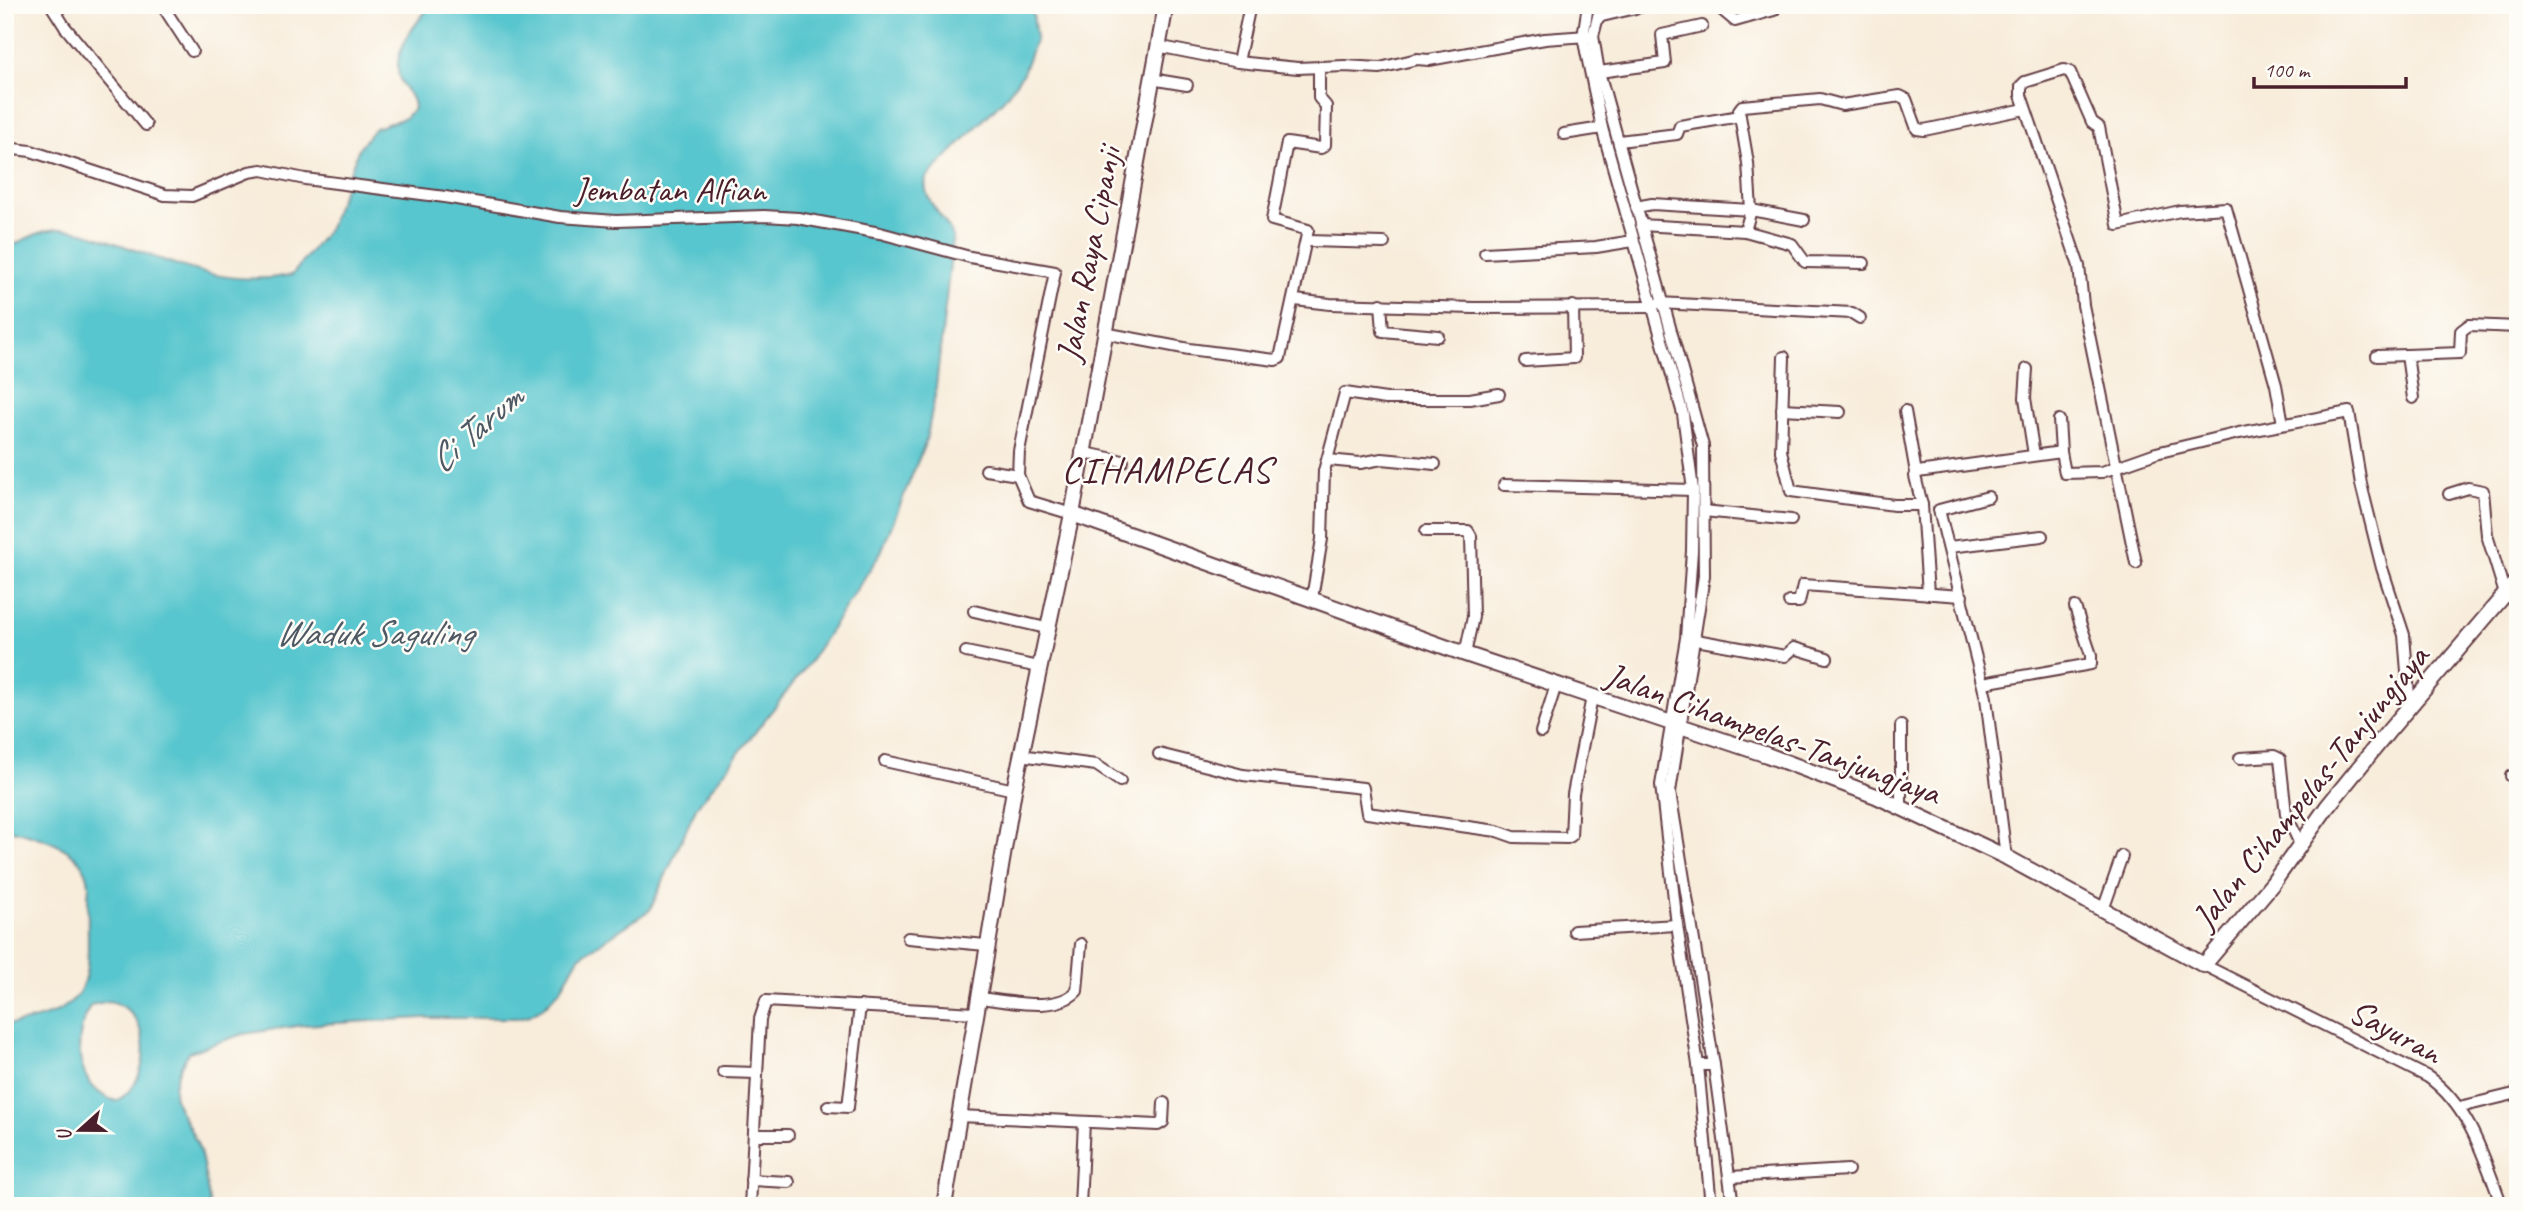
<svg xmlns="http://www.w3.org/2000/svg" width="2523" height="1211" font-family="Caveat,sans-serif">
<rect width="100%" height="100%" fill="#fdfcf7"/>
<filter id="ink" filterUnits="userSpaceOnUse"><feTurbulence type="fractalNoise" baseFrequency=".0143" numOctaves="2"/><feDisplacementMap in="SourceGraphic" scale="14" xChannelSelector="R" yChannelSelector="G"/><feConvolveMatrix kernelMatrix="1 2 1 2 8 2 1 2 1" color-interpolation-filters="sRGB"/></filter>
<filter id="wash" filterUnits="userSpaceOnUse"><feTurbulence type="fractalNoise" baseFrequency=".00686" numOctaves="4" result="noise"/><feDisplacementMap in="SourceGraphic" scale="28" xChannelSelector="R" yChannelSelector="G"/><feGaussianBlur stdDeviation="1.57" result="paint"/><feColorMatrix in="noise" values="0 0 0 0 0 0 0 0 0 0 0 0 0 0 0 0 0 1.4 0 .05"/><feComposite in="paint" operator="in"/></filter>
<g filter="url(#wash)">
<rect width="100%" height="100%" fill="#f8ecda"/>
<!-- water -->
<path fill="#59c6ce" stroke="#52727c" stroke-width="2" fill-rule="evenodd" d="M431,5H1032L1036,38L1023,73L1004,99L926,178C921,202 946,216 953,237L935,395L926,441L881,552L809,663L696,808L650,910L579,957L561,989L544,1007L530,1015L518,1018H423L303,1025L243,1034L189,1052C159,1100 180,1102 198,1146C205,1164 206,1187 210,1206H5V1025C112,1011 82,966 89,885C87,847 36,836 5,828V250C21,241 41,229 60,229C81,229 101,238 121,245C183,267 226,287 292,275L329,228L359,148L375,128L405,118L414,108C414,96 404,90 400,79C390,54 415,24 431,5ZM109,1001C154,1010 154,1083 116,1101C75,1090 71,1036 91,1005Z"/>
</g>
<g filter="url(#ink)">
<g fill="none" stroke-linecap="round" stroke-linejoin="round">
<defs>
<g id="street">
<path d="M51,5L65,27L146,125"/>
<path d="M162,5L192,51"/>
<path d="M1588,5L1583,37L1602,128L1683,414L1693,490L1692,551L1686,638L1661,785L1677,925L1698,1065"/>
<path d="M1601,5L1593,36L1599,72L1703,446L1704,576L1670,792L1714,1065H1698L1711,1206"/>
<path d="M1716,5L1735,21L1774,10"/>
<path d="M1598,17L1648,5"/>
<path d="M1157,46L1238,62L1298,68L1344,66L1380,68L1417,59L1429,60L1545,39L1587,36"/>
<path d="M1238,62L1250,5"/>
<path d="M1599,72L1665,63L1662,35L1702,26"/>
<path d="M1151,79L1187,85"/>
<path d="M1564,134L1602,128"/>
<path d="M1619,141L1677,134L1680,126L1740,116"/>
<path d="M5,148L31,151L165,195L192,196L249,172L262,170L305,179L445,197L560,217L616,221L764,216L798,218L880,233L970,257L1055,272L1019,451L1018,475L1029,501L1072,514"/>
<path d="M1636,207L1652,204L1751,210L1748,163L1739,110L1742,106L1820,99L1842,105L1900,96L1906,99L1917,129L1924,130L2025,109"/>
<path d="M1641,225L1745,231L1792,244L1805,262L1864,263"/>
<path d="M1745,231L1751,210L1804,220"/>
<path d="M1307,241L1384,243"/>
<path d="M1485,253L1596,247L1633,241"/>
<path d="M1295,300L1330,304L1474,308L1652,307"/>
<path d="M1659,303L1852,313L1860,318"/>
<path d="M1381,304L1383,331L1438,336"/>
<path d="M1104,333L1189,349L1275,360L1280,358L1308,230L1272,220L1287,143L1321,148L1325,145L1326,106L1319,98V69"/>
<path d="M2377,356L2407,355"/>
<path d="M1784,357L1781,451L1791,491L1894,505H1922L1915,476L1918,472L2061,452L2065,473L2102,472L2156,453L2239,433L2349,412L2361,484L2382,568L2404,635L2410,708"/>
<path d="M1525,361L1574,358L1573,306"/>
<path d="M2027,369L2025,398L2034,455"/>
<path d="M2413,398L2407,355L2460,353L2461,331L2469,325L2518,327"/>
<path d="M1782,409L1840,412"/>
<path d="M1905,411L1916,473"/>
<path d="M2059,420L2061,452"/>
<path d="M1081,452L1123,461"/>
<path d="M1328,460L1360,463L1382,459L1435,464"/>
<path d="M986,470L1018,475"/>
<path d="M1504,485L1693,490"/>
<path d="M2449,494L2468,488L2483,491L2487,535L2505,594"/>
<path d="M1988,497L1939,510L1986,698L2006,857"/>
<path d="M1922,505L1928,594"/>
<path d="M1704,511L1791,520"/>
<path d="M1426,531H1468L1471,536L1473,617L1465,654"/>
<path d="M1949,547L2042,536"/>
<path d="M2136,563L2083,305L2079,266L2021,95V86L2025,82L2064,70L2070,72L2092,122L2099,127L2118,225L2180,211L2226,208L2276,385L2283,424"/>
<path d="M1312,598L1322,539L1324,471L1345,393L1386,399H1470L1499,394"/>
<path d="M1789,602H1799L1803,585L1962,596"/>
<path d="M974,611L1046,628"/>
<path d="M1696,640L1785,656L1794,648L1827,658"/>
<path d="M966,652L1039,667"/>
<path d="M1983,683L2091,664V655L2075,607"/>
<path d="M1901,726V807"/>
<path d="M1541,732L1556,685"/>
<path d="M1159,754L1243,775L1363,788L1367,813L1497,831L1514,837L1567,838L1571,836L1573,794L1592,697"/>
<path d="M1020,755L1096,765L1120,781"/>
<path d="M2240,758L2274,756L2280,759L2286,814L2300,844"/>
<path d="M885,761L1014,790"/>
<path d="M2511,776L2518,775"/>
<path d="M2103,910L2122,856"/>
<path d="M1574,931L1677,925"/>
<path d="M908,938L986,945"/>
<path d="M2204,965L2428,1077C2470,1107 2484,1158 2502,1206"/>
<path d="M977,998C1006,1000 1055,1014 1077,991L1081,944"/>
<path d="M1714,1065L1733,1206"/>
<path d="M723,1072L757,1073"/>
<path d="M828,1106L848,1107L860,1006"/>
<path d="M2460,1107L2518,1093"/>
<path d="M959,1116L1158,1125L1163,1122L1164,1103"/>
<path d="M754,1135H788"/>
<path d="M1730,1177L1848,1170"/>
<path d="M751,1180L789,1182"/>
<path d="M750,1206L760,1019L766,1001L975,1013"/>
<path d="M1080,1206L1084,1122"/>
</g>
<g id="secondary">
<path d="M1072,514L1465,654L1767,755L1876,796L2006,857L2204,965L2273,883L2327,807L2387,733L2518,579"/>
<path d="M944,1206L1014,790L1072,514L1166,5"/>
</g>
</defs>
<!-- street casing -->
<use href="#street" stroke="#643e45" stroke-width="14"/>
<!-- secondary casing -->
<use href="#secondary" stroke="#643e45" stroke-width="18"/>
<!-- street -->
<use href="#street" stroke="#fff" stroke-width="10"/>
<!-- secondary -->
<use href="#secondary" stroke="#fff" stroke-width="14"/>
</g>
</g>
<g text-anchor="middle" stroke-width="5" stroke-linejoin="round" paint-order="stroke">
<!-- street labels -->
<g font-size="35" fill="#4a1f2b" stroke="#fdfcf7">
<text x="670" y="201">Jembatan Alfian</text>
<text transform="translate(1088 254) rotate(-79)" y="12">Jalan Raya Cipanji</text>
<text transform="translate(1773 733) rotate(20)" y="12">Jalan Cihampelas-Tanjungjaya</text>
<text transform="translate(2310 787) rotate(-51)" y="12">Jalan Cihampelas-Tanjungjaya</text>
<text transform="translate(2396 1031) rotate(28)" y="12">Sayuran</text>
</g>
<!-- water labels -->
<g font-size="37" font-style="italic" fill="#4f5964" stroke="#fdfcf7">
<text transform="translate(475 428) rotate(-41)" y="13">Ci Tarum</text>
<text x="374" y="645">Waduk Saguling</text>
</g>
<!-- quarter labels -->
<g font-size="38" letter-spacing="2" fill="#4a1f2b" stroke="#fdfcf7">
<text x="1167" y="482">CIHAMPELAS</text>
</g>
</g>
<!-- margin -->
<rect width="2523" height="1211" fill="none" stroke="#fdfcf7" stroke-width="28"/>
<!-- north arrow -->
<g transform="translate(80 1130) rotate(249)" stroke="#fdfcf7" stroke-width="5" paint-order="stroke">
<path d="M0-5L12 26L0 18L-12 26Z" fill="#4a1f2b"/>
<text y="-10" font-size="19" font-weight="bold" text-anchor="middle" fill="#4a1f2b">U</text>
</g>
<!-- scale -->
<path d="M2254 77v10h152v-10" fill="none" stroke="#4a1f2b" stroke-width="3.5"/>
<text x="2264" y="77" font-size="21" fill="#4a1f2b" stroke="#fdfcf7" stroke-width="5" paint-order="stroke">100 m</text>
</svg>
